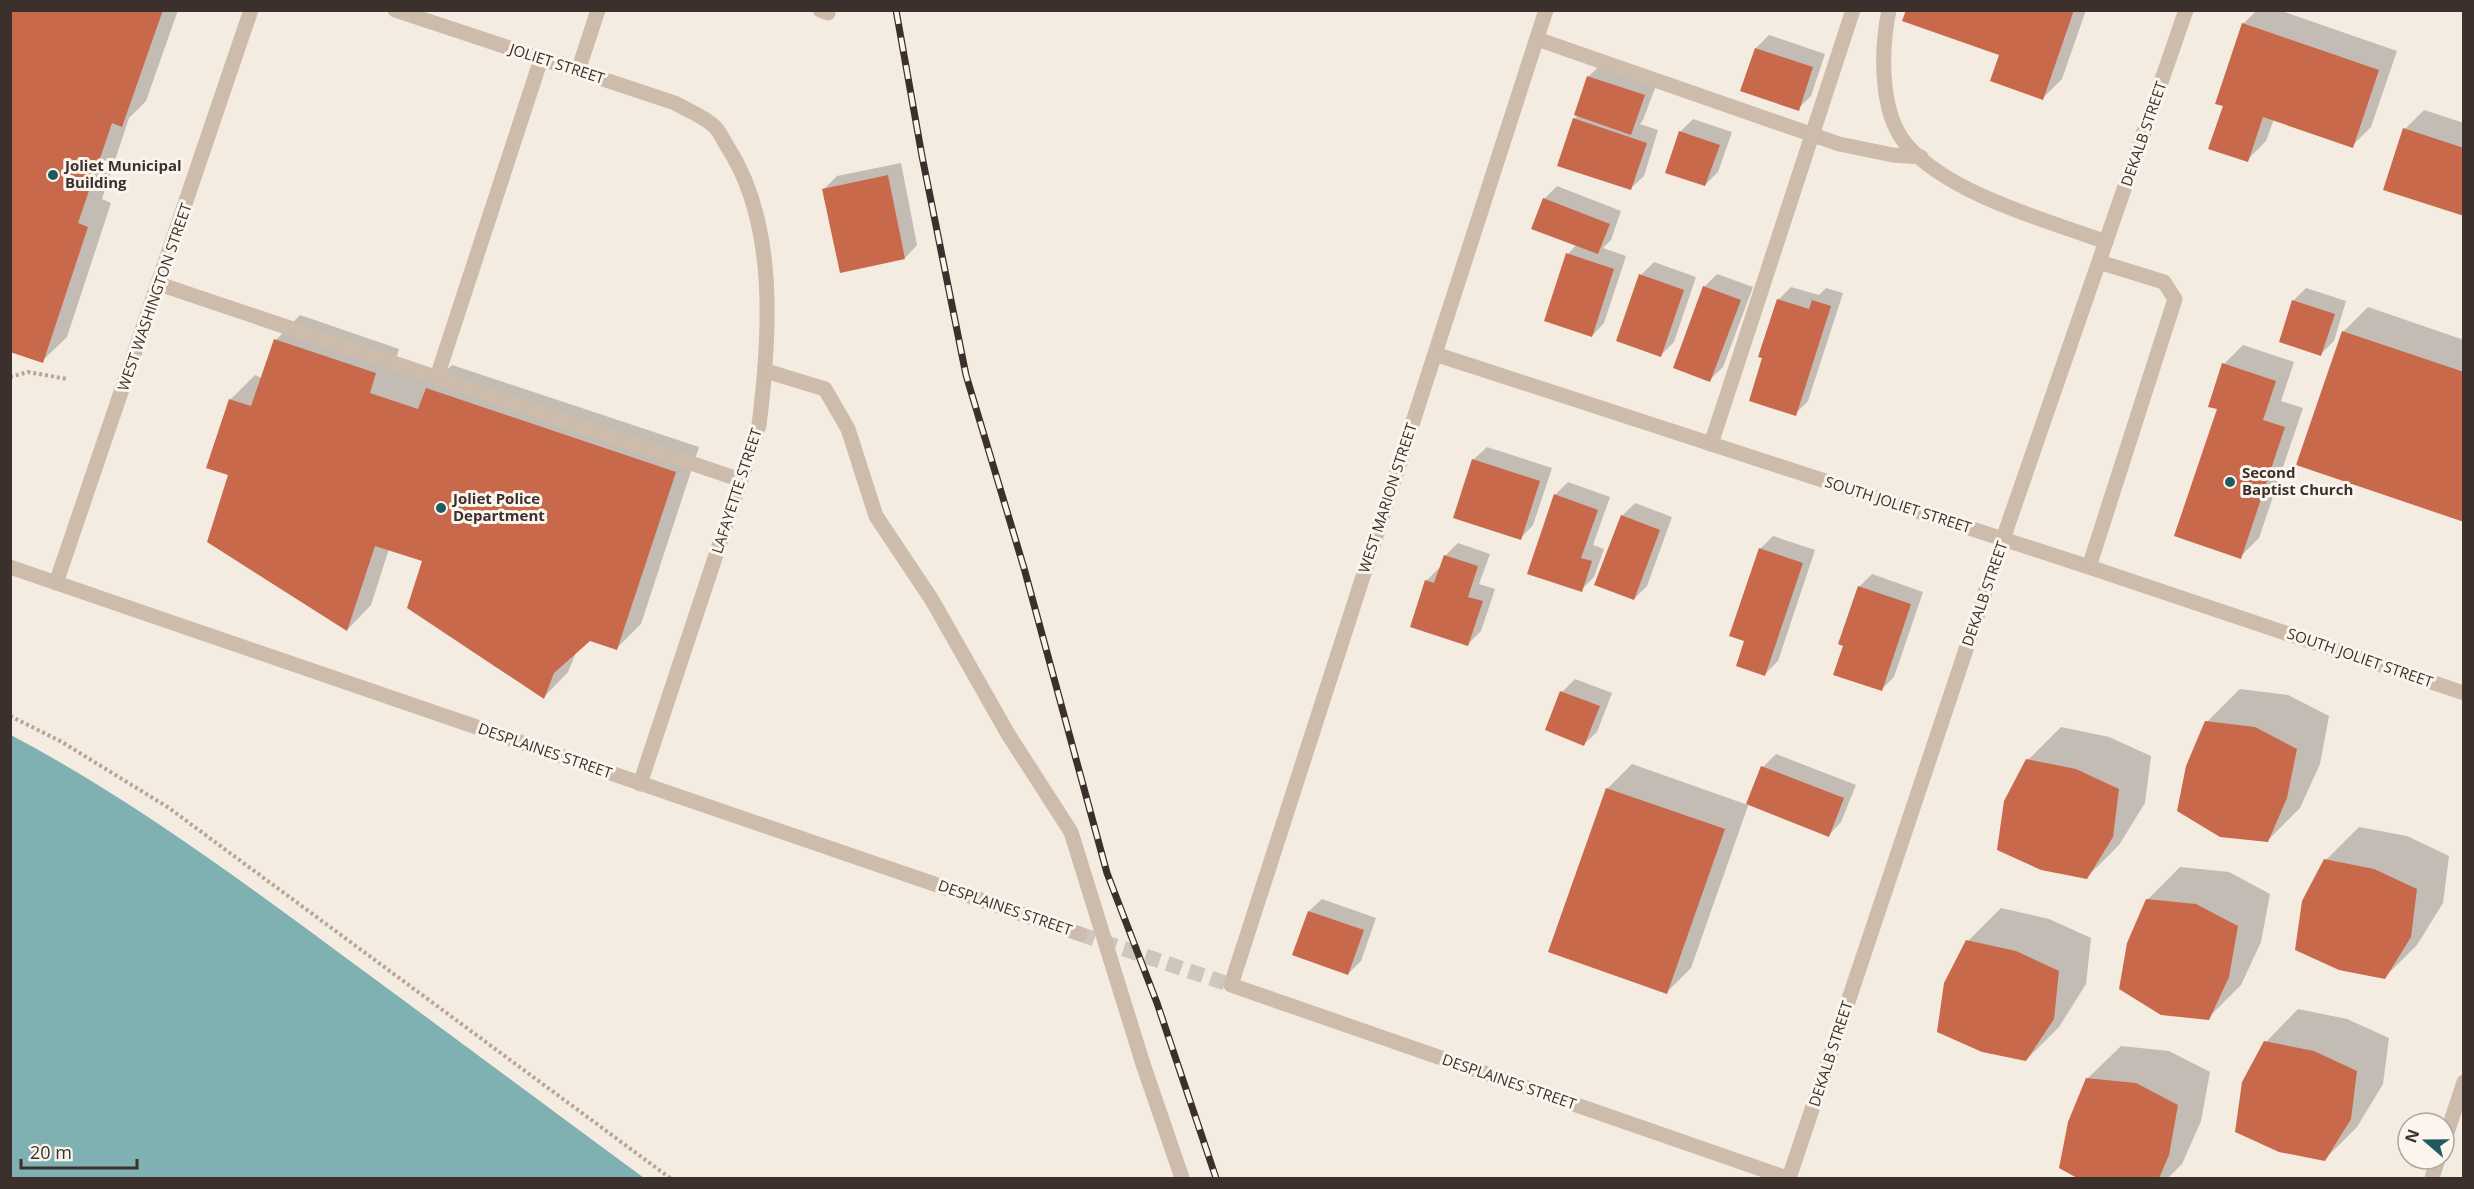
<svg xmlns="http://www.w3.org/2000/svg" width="2474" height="1189" font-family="'Open Sans',sans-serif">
<rect width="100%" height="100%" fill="#f4ebe1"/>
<!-- water -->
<path fill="#7fb0b2" d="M11,735C128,797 235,876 342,955C443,1029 543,1104 644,1178H11Z"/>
<!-- shadow -->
<g fill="#0003">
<path d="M10,10H178L146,101L129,118L102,199L111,203L67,337L42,361Z"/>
<path d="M1907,10H2086L2062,79L2043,98L2001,54Z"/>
<path d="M2257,10H2279L2397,51L2371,127L2352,146L2274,119L2266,141L2247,160L2225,105L2243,24Z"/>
<path d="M1769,35L1825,54L1811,96L1798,109L1756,48Z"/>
<path d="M1602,63L1657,83L1643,120L1640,124L1658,130L1644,176L1631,188L1574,119L1578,115L1576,114L1589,76Z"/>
<path d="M2424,110L2464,123V215L2405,129Z"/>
<path d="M1693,119L1732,132L1718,172L1705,185L1680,132Z"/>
<path d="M901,163L917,245L905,258L824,189L837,176Z"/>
<path d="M1557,186L1621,211L1611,240L1603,248L1626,256L1604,323L1592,336L1568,254L1577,244L1544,199Z"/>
<path d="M1654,262L1696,277L1674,342L1661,355L1641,275Z"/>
<path d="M1717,274L1753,287L1723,367L1710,380L1704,287Z"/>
<path d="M1791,287L1819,295L1826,288L1843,293L1808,401L1795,414L1778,300Z"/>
<path d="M2306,288L2346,301L2334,341L2321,354L2293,301Z"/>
<path d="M2368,307L2464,340V521L2343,332Z"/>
<path d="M300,315L399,349L393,369L434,382L452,365L699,447L641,624L616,649L589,639L577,650L568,672L544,697L424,560L389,549L371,605L347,630L230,474V400L255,375L262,378L276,340Z"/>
<path d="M2243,345L2294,362L2281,401L2303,408L2259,538L2240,557L2219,408L2224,364Z"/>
<path d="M1487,447L1552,468L1533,525L1521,538L1455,517L1474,459Z"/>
<path d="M1568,482L1610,497L1593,545L1604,549L1594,577L1581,590L1555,495Z"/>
<path d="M1635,503L1672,517L1647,586L1634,599L1622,516Z"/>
<path d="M1773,536L1815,550L1778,661L1765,674L1746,640L1760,549Z"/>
<path d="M1458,543L1490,554L1479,584L1495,589L1481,631L1468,644L1426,581L1439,568L1441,569L1445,556Z"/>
<path d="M1872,574L1923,592L1894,677L1881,690L1845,645L1859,587Z"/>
<path d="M1575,679L1612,693L1597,732L1584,744L1562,692Z"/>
<path d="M2240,689L2288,695L2329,716L2320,764L2300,808L2267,841L2207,722Z"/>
<path d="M2061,727L2109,737L2151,756L2145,803L2119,845L2086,878L2028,760Z"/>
<path d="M1776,754L1856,785L1841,822L1829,835L1749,803L1691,968L1667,992L1607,789L1632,764L1748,805L1763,767Z"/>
<path d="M2359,827L2407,836L2449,856L2443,903L2417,945L2384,978L2326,860Z"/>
<path d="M2180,867L2229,872L2270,894L2261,942L2241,985L2208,1018L2147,900Z"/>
<path d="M1322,899L1376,918L1361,961L1348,974L1309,911Z"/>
<path d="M2001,908L2049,919L2091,938L2086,984L2059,1027L2026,1060L1968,941Z"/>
<path d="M2298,1009L2347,1019L2389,1038L2383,1084L2357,1127L2324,1160L2266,1042Z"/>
<path d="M2121,1046L2169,1051L2210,1072L2201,1121L2182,1164L2168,1178H2080L2061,1167L2088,1078Z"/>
</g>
<!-- building -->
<g fill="#c8694b">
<path d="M10,10H163L122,127L112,123L78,223L88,227L43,363L10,352Z"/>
<path d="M1906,10H2074L2043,100L1990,81L1999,55L1902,21Z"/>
<path d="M2242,23L2379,70L2353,148L2263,117L2248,162L2208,149L2223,106L2215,104Z"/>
<path d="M1755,48L1813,67L1799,111L1740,91Z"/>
<path d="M1587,76L1645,95L1631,135L1574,115Z"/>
<path d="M1573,118L1647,143L1631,190L1557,166Z"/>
<path d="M2403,128L2464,148V216L2383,190Z"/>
<path d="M1679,131L1720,145L1705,186L1665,173Z"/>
<path d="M888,175L905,259L840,273L822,189Z"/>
<path d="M1543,198L1610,224L1598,254L1531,229Z"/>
<path d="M1566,253L1614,269L1592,337L1544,321Z"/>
<path d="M1639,274L1684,290L1661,357L1616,341Z"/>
<path d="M1703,286L1741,300L1710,382L1673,368Z"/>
<path d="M1777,299L1809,309L1812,300L1831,306L1796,416L1749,401L1762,358L1758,357Z"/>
<path d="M2292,300L2335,314L2321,356L2279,342Z"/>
<path d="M2342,331L2464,372V522L2296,465Z"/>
<path d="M274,339L376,373L370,393L418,409L426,388L676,472L617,650L590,641L554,673L544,699L407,608L422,561L375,546L347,631L207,542L228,475L206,468L229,399L251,406Z"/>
<path d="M2222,363L2276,381L2263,420L2285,427L2241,559L2174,536L2217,409L2208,407Z"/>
<path d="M1472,459L1540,481L1521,540L1453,518Z"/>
<path d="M1554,494L1598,510L1581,558L1592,561L1582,592L1527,574Z"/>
<path d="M1621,515L1660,530L1634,600L1594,585Z"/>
<path d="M1759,548L1803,563L1765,676L1736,666L1744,641L1729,636Z"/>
<path d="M1444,555L1478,566L1468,597L1483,601L1468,646L1410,627L1425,580L1434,583Z"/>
<path d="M1858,586L1911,604L1882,691L1833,675L1843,646L1838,644Z"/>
<path d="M1560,691L1600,706L1584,746L1545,730Z"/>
<path d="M2205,721L2255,727L2297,749L2287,798L2268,842L2220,837L2177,811L2186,766Z"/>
<path d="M2026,759L2076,769L2119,789L2113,837L2087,879L2041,870L1997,850L2004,801Z"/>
<path d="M1761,766L1844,798L1829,837L1746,804Z"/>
<path d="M1606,788L1725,829L1667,994L1548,952Z"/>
<path d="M2324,859L2374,869L2417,889L2411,937L2385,979L2339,970L2295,950L2302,901Z"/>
<path d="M2146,899L2196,904L2238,926L2229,977L2209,1020L2161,1015L2119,989L2127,943Z"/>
<path d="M1308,911L1364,930L1348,975L1292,955Z"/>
<path d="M1966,940L2016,951L2059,971L2054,1019L2026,1061L1982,1052L1937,1032L1944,983Z"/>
<path d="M2264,1041L2314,1051L2357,1071L2351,1119L2325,1161L2279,1152L2235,1132L2242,1082Z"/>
<path d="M2086,1078L2136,1083L2178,1105L2169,1155L2159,1178H2077L2059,1168L2068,1122Z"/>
</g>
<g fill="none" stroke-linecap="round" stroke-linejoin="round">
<!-- minor-tunnel -->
<path stroke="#cfc6bd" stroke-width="15" stroke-dasharray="15 8" stroke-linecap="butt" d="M1080,934L1231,985"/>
<!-- path -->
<g stroke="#b9a596" stroke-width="4" stroke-dasharray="3 3" stroke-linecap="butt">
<path d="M10,377L28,372L67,379"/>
<path d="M10,716L62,742L169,808L670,1178"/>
</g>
<!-- minor -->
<g stroke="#cdbbac" stroke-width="15">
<path d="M395,10L675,103C687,110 705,117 715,127C720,132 723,140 727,146C778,224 770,337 759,425L640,784"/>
<path d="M820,10L828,13"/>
<path d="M1546,10L1231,985L1787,1178"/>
<path d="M1889,10C1881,49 1879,112 1906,144C1948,194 2046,220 2106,242"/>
<path d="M1537,39L1839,144L1893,155L1921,157"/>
<path d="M578,71L598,10"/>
<path d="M159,284L741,480"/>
<path d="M1435,354L2089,567L2464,693"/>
<path d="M766,371L825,389L848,429L876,516L932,600L1008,734L1071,832L1143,1064L1182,1178"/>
<path d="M437,377L541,59"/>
<path d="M1711,444L1853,10"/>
<path d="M10,567L1080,934"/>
<path d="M2089,567L2175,299L2164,282L2099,262"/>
<path d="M56,583L251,10"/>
<path d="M2444,1142L2464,1082"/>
<path d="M1789,1178L2003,539L2186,10"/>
<path d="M2432,1178L2438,1159"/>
</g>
<defs>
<path id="rail" d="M896,10L922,156L966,375L1024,568L1107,873L1157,1003L1216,1178"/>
</defs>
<!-- rail casing -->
<use href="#rail" stroke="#3b302b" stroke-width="7"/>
<!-- rail -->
<use href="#rail" stroke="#fbf5ee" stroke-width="4.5" stroke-dasharray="14" stroke-linecap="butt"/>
</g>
<!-- markers -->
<g fill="#1f5a5e" stroke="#fbf5ee" stroke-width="2">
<circle cx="53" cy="175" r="6"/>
<circle cx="2230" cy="482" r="6"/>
<circle cx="441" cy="508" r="6"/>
</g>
<g text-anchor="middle" stroke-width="6" stroke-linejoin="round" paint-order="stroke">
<!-- street labels -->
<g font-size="15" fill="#3b302b" stroke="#fbf5ee">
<text transform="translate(557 64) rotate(18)" y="5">JOLIET STREET</text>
<text transform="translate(2144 134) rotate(-71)" y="5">DEKALB STREET</text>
<text transform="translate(155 297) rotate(-71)" y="5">WEST WASHINGTON STREET</text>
<text transform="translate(737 491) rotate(-72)" y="5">LAFAYETTE STREET</text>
<text transform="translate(1388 498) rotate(-72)" y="5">WEST MARION STREET</text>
<text transform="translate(1898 505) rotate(18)" y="5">SOUTH JOLIET STREET</text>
<text transform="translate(1985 594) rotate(-71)" y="5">DEKALB STREET</text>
<text transform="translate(2360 658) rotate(19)" y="5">SOUTH JOLIET STREET</text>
<text transform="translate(545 751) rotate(19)" y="5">DESPLAINES STREET</text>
<text transform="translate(1005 908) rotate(19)" y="5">DESPLAINES STREET</text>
<text transform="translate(1831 1054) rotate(-72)" y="5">DEKALB STREET</text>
<text transform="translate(1509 1082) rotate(19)" y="5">DESPLAINES STREET</text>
</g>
<!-- poi labels -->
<g font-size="15" font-weight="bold" fill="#3b302b" stroke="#fbf5ee" text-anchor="start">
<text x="65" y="171">Joliet Municipal<tspan x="65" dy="17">Building</tspan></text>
<text x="2242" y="478">Second<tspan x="2242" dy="17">Baptist Church</tspan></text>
<text x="453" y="504">Joliet Police<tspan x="453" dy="17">Department</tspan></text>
</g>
</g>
<!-- border -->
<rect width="2474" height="1189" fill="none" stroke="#3b302b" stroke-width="24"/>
<!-- north arrow -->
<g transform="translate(2426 1141) rotate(290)"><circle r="28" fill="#fbf5ee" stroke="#aea6a0" stroke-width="1.5"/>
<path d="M0-4.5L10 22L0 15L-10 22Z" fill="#1f5a5e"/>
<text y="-9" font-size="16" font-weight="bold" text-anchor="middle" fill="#3b302b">N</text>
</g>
<!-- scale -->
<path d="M21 1159v9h116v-9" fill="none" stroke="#3b302b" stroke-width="3"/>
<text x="30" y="1159" font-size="18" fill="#3b302b" stroke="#fbf5ee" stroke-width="4.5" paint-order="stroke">20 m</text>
</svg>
